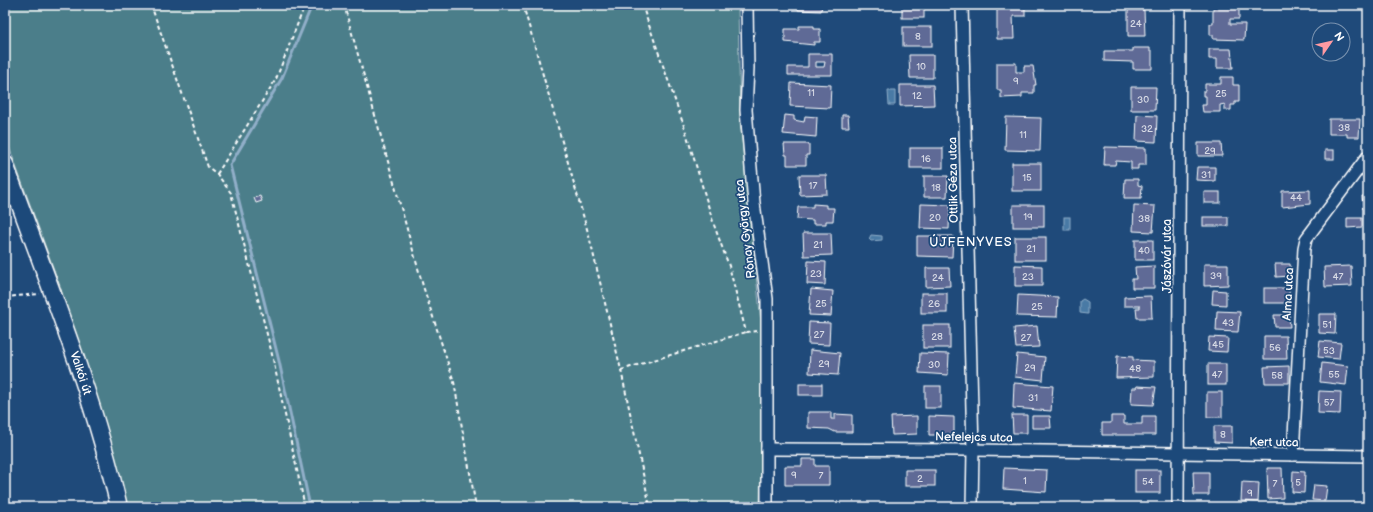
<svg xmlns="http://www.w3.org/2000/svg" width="1373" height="512" font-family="'Balsamiq Sans',sans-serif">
<rect width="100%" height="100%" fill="#1f4a7a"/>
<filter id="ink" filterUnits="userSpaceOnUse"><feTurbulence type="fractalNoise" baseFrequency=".025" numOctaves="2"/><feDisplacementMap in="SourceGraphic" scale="8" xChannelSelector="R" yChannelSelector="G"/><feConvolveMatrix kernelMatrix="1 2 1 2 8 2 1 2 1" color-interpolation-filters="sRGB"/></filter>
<g filter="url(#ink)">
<!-- green -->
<path fill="#4c7e8a" stroke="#a6bec4" d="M5,5H738L740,121L763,342L760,507H123L60,286L5,136Z"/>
<!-- water -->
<g fill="#487aa5" stroke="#91afc9">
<path d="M888,91H895V105H889Z"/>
<rect x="1064" y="217" width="6" height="13"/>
<path d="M871,235L882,236V240L871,241L869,239Z"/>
<path d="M1083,299L1088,302V314L1080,313V301Z"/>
</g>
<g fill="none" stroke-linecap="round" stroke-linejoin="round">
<!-- stream -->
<path stroke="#91afc9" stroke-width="3" d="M310,507L279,361L230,165L282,78L312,5"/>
</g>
<!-- building -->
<g fill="#5f6b96" stroke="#fff" fill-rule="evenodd">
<path d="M798,5H822L821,11L798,10Z"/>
<rect x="902" y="5" width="22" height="13"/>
<path d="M997,5H1025V16H1013L1014,39H997Z"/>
<path d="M1213,8H1239V19H1230V24H1245L1244,40L1213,39V35H1210V24H1213Z"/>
<path d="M1128,10H1144L1145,36H1128Z"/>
<path d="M799,26H814V29H820V42H814V45L785,42V29H799Z"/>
<rect x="903" y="27" width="29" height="19"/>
<path d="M1133,48H1150V51H1152V69H1133V62L1104,61V51H1133Z"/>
<path d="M1209,49H1231L1233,68H1217V59H1209Z"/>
<path d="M808,54H832V75H788V67H808ZM816,62H825L824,67H816Z"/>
<path d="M909,55H933V78H910Z"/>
<path d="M997,63H1016V72H1024V66H1033L1036,85H1034V93H1022V97L1001,98V90H997Z"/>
<path d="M1221,77H1233V85H1239V102H1235V105H1231V110H1225V104L1220,105V112H1203L1202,105H1206V96H1203V91H1205V84H1221Z"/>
<path d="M791,83L831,85L830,108L790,106Z"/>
<path d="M900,85H933L934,105L900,106Z"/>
<path d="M1131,87H1156L1155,110H1131Z"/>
<path d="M785,115L794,116V120L804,122L805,116L817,117L816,137L783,134Z"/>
<path d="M842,115H848L849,127H842Z"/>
<path d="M1137,115L1157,116L1156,142L1136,141Z"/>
<path d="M1006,117L1041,118L1040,151L1005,150Z"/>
<path d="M1329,119H1360L1359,137H1347V134H1329Z"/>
<path d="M1198,143H1221L1222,156H1198Z"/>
<path d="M784,144H809V155H806V165H787V155H785Z"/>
<path d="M1105,147L1146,148V165H1138V169H1131V162L1116,161L1115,165H1104Z"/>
<rect x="910" y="148" width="33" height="20"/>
<rect x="1325" y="150" width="9" height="9"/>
<rect x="1012" y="163" width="29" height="28"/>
<path d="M1197,167H1215V181L1196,180Z"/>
<path d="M799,175H826L827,194L800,195Z"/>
<path d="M924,176H948L947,197H924Z"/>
<path d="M1125,179H1138V185L1142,186L1141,198H1124Z"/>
<path d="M1310,190V204L1282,207V191Z"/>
<rect x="1204" y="192" width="16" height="11"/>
<path d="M260,196L262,201L256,203L254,198Z"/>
<path d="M1362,196H1368V209H1363Z"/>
<path d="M813,204L826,205V208H834L833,221H826V224H813V220L797,219L798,207H813Z"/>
<path d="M921,204L950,205L949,229L920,228Z"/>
<rect x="1013" y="205" width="31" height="22"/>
<path d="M1134,205L1155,206L1153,232L1133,231Z"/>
<rect x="1203" y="217" width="25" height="9"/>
<path d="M1347,218H1362V227L1347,228Z"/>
<path d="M803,233H831L832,255L804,256Z"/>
<path d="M917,236H953L952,257L917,256Z"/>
<rect x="1015" y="237" width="31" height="23"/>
<rect x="1135" y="240" width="18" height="20"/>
<path d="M808,261L826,262L825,285L807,284Z"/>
<path d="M1204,264H1228V285L1204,286Z"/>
<path d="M1275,264H1290L1291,276L1276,277Z"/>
<path d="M1015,265L1042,266V286H1015Z"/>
<path d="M1154,266V288H1132V279H1136L1135,267Z"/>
<path d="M1351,266L1352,286L1325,287L1324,267Z"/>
<path d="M926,268H949L950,286L926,287Z"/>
<rect x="1264" y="288" width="25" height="15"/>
<path d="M811,289L833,291L831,316L809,315Z"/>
<path d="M1213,290L1226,291V305L1212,304Z"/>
<rect x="921" y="293" width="26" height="20"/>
<path d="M1018,295L1058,297L1057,317L1017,316Z"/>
<path d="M1151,296L1152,318H1137L1136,308H1140V306H1124V297Z"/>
<path d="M1217,311L1240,312L1238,332L1216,331Z"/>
<path d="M1319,314H1336L1335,334L1319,333Z"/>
<path d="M1274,315H1289L1290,327H1275Z"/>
<path d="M809,322L830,323L829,345L808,344Z"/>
<rect x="923" y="325" width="27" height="23"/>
<path d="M1037,326L1039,347L1016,348L1014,328Z"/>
<path d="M1264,336H1286L1287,359H1264Z"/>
<path d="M1209,337L1228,338L1227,352L1208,351Z"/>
<path d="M1320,341L1341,343L1339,359L1318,357Z"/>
<path d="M810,350L840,353L838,375L809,373Z"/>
<path d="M920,353L949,354L948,375L919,373Z"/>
<path d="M1017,354L1045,357L1043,380L1015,377Z"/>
<path d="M1117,356L1133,357V360L1154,361V377L1116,378Z"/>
<path d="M1322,363L1348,366L1346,385L1320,382Z"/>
<rect x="1208" y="364" width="18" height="21"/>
<path d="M1289,366V383H1265L1264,367Z"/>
<path d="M1014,383L1053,386L1051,411L1013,408Z"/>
<rect x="799" y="384" width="23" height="11"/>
<rect x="925" y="386" width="16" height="22"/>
<path d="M1137,386L1156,387L1153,405L1131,404L1132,388H1136Z"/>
<path d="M1319,391L1341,392L1340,414L1318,413Z"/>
<rect x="1207" y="392" width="15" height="25"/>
<path d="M808,412H831V419H835V414L852,415V432H835L829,429L808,428Z"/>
<path d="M1012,415H1027V433H1013Z"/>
<path d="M917,416V434L892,435L891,417Z"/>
<path d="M929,416L954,417V435H929Z"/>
<path d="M1032,416H1050L1051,428H1032Z"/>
<path d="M1111,416H1124V424H1142V416H1155V435H1102V423H1111Z"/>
<path d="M1214,426H1232V443L1214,442Z"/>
<path d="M802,459H815V466H829V485H785V466H802Z"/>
<path d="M1004,468L1047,470L1046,492L1003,489Z"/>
<path d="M1267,468H1282L1283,498L1268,499Z"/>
<rect x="905" y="470" width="30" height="16"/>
<rect x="1135" y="470" width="25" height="23"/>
<path d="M1293,471L1305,472L1304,493L1292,492Z"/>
<path d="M1193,472H1209V495H1194Z"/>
<path d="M1242,482L1259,483L1258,502L1241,501Z"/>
<path d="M1314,485L1327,486L1325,501L1312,500Z"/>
<rect x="1193" y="506" width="26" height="1"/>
</g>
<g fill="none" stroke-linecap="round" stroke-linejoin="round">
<defs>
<g id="minor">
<path d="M747,5L748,68L746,110L754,203L767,299V507"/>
<path d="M962,5L973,450L972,507"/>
<path d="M5,201L17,199"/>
<path d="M767,449L973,450L1368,456"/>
<path d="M1293,455L1304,248L1306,239L1368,156"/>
<path d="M1178,507L1180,5"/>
</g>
<path id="secondary" d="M5,164C46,278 92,389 119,507"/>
</defs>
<!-- minor casing -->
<use href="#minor" stroke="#fff" stroke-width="14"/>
<!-- secondary casing -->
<use href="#secondary" stroke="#fff" stroke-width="19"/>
<!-- path -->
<g stroke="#fff" stroke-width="2" stroke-dasharray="4 3" stroke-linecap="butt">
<path d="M151,5L208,167L217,174L231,193L271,350L305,507"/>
<path d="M344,5L423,286L454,382L476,507"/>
<path d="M523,5L589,236L621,370L746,332"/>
<path d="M642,5L685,129L714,225L729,266L746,332L757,331"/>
<path d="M217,174L276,79L305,5"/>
<path d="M5,297L40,294"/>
<path d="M621,370L650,507"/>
</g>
<!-- minor -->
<use href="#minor" stroke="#1f4a7a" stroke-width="11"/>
<!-- secondary -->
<use href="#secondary" stroke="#1f4a7a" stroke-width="16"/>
</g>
</g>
<g text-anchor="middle" stroke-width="3.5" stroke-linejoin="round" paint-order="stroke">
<!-- number labels -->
<g font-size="10" fill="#d7dae5">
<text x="1136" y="27">24</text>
<text x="918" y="40">8</text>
<text x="921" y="70">10</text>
<text x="1016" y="84">9</text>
<text x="811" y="96">11</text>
<text x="1221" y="97">25</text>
<text x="917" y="99">12</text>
<text x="1143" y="103">30</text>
<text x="1344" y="131">38</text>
<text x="1147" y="132">32</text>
<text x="1023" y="138">11</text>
<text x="1210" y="154">29</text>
<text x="926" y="162">16</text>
<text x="1206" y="178">31</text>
<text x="1027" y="181">15</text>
<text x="813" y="189">17</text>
<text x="936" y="191">18</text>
<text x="1296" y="201">44</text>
<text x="1028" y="220">19</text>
<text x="935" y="221">20</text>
<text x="1144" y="222">38</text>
<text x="818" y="248">21</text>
<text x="1031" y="252">21</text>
<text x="1144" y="254">40</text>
<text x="816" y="277">23</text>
<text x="1216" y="279">39</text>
<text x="1028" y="280">23</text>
<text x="1338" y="280">47</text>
<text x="938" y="281">24</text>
<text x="821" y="307">25</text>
<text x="934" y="307">26</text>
<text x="1037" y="310">25</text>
<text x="1228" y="326">43</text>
<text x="1327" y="328">51</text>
<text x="819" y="338">27</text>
<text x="937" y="340">28</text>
<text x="1026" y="341">27</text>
<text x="1218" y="348">45</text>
<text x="1275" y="351">56</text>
<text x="1329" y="354">53</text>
<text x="824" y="367">29</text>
<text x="934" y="368">30</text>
<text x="1030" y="371">29</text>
<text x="1135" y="372">48</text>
<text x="1217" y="378">47</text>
<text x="1334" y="378">55</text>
<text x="1277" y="379">58</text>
<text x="1033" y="401">31</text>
<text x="1329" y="406">57</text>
<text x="1223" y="438">8</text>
<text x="794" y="478">9</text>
<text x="821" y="479">7</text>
<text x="920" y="482">2</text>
<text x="1025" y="484">1</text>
<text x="1148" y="485">54</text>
<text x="1298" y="486">5</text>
<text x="1275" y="487">7</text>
<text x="1250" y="496">9</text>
</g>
<!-- street labels -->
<g font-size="12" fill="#fff" stroke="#1f4a7a">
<text transform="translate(953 180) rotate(-91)" y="4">Ottlik Géza utca</text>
<text transform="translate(745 229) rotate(-97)" y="4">Rónay György utca</text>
<text transform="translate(1167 256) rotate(-90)" y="4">Jászóvár utca</text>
<text transform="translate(1288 294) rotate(-87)" y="4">Alma utca</text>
<text transform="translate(81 373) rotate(72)" y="4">Valkói út</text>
<text transform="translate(974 437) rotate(1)" y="4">Nefelejcs utca</text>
<text transform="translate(1274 442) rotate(1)" y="4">Kert utca</text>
</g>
<!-- neighbourhood labels -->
<g font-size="13" letter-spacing="1" fill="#fff" stroke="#1f4a7a">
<text x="971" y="246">ÚJFENYVES</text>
</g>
</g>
<!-- margin -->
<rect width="1373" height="512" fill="none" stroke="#1f4a7a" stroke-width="20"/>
<rect x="10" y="10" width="1353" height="492" fill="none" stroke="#fff" stroke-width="1.5" filter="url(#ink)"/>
<!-- north arrow -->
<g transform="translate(1331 42) rotate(56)"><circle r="19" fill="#1f4a7a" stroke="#7992af"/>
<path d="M0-3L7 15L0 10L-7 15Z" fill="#ff9aa2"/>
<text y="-6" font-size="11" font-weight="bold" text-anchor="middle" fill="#ffffff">N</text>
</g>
</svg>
